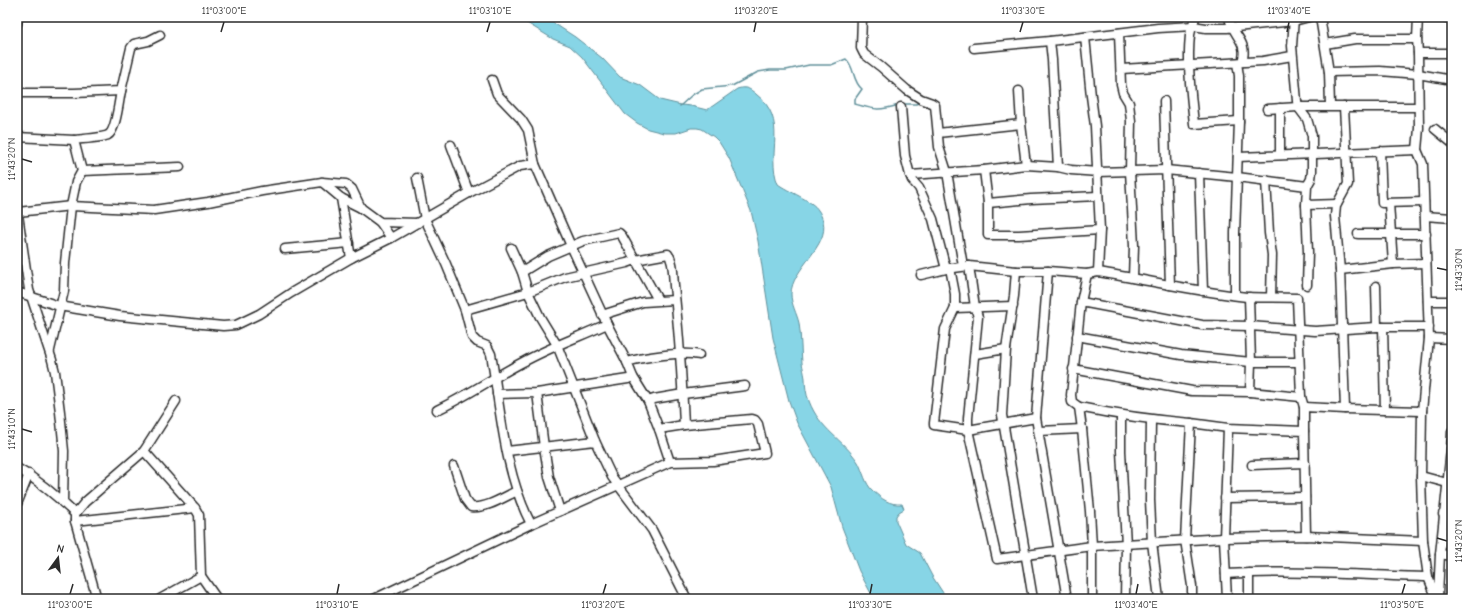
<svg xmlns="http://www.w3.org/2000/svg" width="1469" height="616" font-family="'Comic Neue',sans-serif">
<rect width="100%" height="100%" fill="#fff"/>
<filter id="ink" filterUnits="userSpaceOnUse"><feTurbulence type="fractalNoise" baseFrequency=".025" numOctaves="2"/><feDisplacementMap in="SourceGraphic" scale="8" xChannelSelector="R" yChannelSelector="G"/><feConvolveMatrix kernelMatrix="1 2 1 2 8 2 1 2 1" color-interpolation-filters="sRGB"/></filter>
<g filter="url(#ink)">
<!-- water -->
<path fill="#87d5e6" stroke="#62919b" d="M517,17H547L555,24L575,37L602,58L620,77L640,85L660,100L681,105L691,106L707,110L737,89C746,86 750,89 756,94C790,121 765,153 778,184C787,191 813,201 818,210C820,212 822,218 823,221C830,246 791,269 791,294C791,304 797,314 799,323C801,336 801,350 802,363C803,368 804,372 805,378C805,385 806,394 809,401C820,430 843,439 858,462C863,471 865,484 873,491C882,499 889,505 902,504L904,509L899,512L896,516V521L906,544L920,553L932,576L947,599H874L859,571L842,527L831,487L797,423L789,401L773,338L758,241L751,211L729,158L719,142L714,137L702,129L697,128H691L676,133H664L648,129L637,123L625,114L582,57L570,46L553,39Z"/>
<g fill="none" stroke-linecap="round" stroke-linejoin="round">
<!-- stream -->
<g stroke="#62919b" stroke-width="1.5">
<path d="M903,104H916L920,102"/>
<path d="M680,106L692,95L702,89L732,86L758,72L770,70H786L809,65H831L846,59C855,67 852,81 862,89L855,99V104C876,110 878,111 899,105"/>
</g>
<defs>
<g id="minor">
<path d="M862,17L861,48L864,54L881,67L907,90L921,99L932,103L935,105L939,147L947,172L963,266"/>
<path d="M1195,17C1194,23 1191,28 1190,35C1187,65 1191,94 1194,124L1239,121"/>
<path d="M1229,17C1232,36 1249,41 1242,62"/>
<path d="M1320,17L1329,72L1330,106"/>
<path d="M1418,17L1417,39L1418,53L1419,128L1417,150L1423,164L1429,338L1422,411L1421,476L1423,541L1428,577L1437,599"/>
<path d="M1433,17L1452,18"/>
<path d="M1294,18L1292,46L1297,101L1298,107L1307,119L1312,136V171L1311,179L1307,186L1306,205L1308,252L1307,285"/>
<path d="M17,24L18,17"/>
<path d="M1119,33L1121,85L1123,93L1129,103L1131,121L1130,171L1134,246L1133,278"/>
<path d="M1085,37L1091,96L1095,126L1100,230L1098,272"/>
<path d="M1050,41L1052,60L1058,167"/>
<path d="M1325,44L1355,39H1417"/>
<path d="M974,48L1050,41L1158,28L1193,26L1206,28H1227L1294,21L1309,17"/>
<path d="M1418,53H1452"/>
<path d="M1121,69L1263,61L1292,56"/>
<path d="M1329,72L1380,71L1418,74L1452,80"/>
<path d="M492,80L497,94L521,119L528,130L535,164L571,246L607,324L627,362L633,377L648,401L659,429L670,462"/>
<path d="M1019,91L1021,124L1026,165"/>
<path d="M17,93H74L121,91L131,48L134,44L148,41L160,35"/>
<path d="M1164,101L1170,285"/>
<path d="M901,107L905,156L910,175L912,180L919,188L933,219L946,269"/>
<path d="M1344,107L1348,184L1336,206L1335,216L1340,270L1345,409L1422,411"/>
<path d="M1280,108V155"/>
<path d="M1267,109L1298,107H1418"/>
<path d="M1435,129L1452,143"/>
<path d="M938,133L1021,124"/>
<path d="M17,137L74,140"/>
<path d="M451,145L469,193"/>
<path d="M1380,151L1382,203L1424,202"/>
<path d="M1238,157L1417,150"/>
<path d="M984,170L988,203V235H1019L1100,230"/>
<path d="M82,171L180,167"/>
<path d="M1199,173L1203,291"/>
<path d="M910,175L984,170L1026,165L1058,167L1071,170L1098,172L1166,170L1237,177L1307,186"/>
<path d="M417,178L425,219L446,264L465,310L472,337L477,342L487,346L491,354C501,411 504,472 531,524"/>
<path d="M1266,180L1269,233L1272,255L1271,297"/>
<path d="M322,182L341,198L361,208"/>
<path d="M341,198L351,258"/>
<path d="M988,203L1031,199L1098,196"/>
<path d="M1389,203L1393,264"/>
<path d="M1306,205L1337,204"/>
<path d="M17,208L29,290L52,360L55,372L60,412L64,451L63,503"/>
<path d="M18,212L71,206L154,210L208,202L262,191L322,182L346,184L352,189L361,208L380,222L418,223"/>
<path d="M1425,216L1452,218"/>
<path d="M380,222L391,238"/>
<path d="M1358,234H1426"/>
<path d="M511,248L522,272L528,292L540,317L557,345L595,441L612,477L652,530L687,599"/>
<path d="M285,249L349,243"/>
<path d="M969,266L975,307L978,317L968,418V430L997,559L1092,546L1224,538L1306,536L1423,541"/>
<path d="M950,268L955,294V308L945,329L934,423V425L968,430L1036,418"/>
<path d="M1340,270L1393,264L1426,263"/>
<path d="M1016,271L1014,296L1006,349L1002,415L1033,599"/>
<path d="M1048,271L1036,418L1067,599"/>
<path d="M522,272L548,256L583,241L619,233L622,236L658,300"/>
<path d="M921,275L946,269L969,266L1016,271H1048L1087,274L1098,272C1148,280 1197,292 1247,297C1264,298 1281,297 1297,298L1301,397L1304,407"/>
<path d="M1376,286L1377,327"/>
<path d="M17,292L59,306L120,316L223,326L236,325L259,314L291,293L351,258L391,238L469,193L520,166L535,164"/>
<path d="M1235,295V233L1239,121V76L1237,63"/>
<path d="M1249,297L1251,362L1250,392"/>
<path d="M1428,301H1452"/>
<path d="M1081,302L1202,325L1250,326L1315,331L1377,327H1429"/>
<path d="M955,308L1013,306"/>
<path d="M465,310L528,292L565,277L627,263L635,260L668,254C674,261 673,277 674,286C679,332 682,379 684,425"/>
<path d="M602,315L643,302L675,300"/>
<path d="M1383,327L1385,410"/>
<path d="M1077,336L1181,355L1251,362H1299"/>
<path d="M1429,338L1452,339"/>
<path d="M50,350L64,291L65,263L71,206L76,182L82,171L74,140C81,139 103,138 108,135C116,131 119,100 121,91"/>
<path d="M975,354L1006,349"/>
<path d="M627,362C643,357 684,351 699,355"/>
<path d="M1073,369L1192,391L1250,392L1301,397"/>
<path d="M537,393L544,447L549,477L560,511"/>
<path d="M497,394L537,393L628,379L633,377"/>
<path d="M648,401L654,399L683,394L745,386"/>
<path d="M1079,407L1072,402L1071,395L1081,302L1087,274"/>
<path d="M437,410C467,396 494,377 523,362C550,347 579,337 607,324"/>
<path d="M1121,416V451L1126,545L1125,599"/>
<path d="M1151,420L1150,500L1152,542L1159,599"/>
<path d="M1191,423L1228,428L1304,431L1306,536"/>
<path d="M1082,429L1079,407C1117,415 1152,420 1191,423L1185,540L1192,586V599"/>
<path d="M1039,431L1082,429L1090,511L1092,546V599"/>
<path d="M1304,431V407L1345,409"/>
<path d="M144,451L195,508L199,515L201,576L217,599"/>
<path d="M507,451L595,441"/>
<path d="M1252,465L1305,463"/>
<path d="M454,466L465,499L471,507C486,509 504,497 517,491"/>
<path d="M17,468C38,480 58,497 75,514V521L97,599"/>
<path d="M1421,476L1451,484"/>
<path d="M1225,498L1305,497"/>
<path d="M17,504L29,474"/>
<path d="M75,514L85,502L144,451L176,401"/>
<path d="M1443,514L1452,515"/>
<path d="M75,521L195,508"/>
<path d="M1440,554L1452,556"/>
<path d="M1226,574C1293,570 1361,575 1428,577"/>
<path d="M1438,597L1440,554L1451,449L1452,431"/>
<path d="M160,599L201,576"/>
<path d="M374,599L531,524L670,462L713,461L765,453L758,424L755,420L752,419L684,425L659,429"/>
<path d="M1227,599L1224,538L1228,428"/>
<path d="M1249,599V573"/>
</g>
</defs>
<!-- minor casing -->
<use href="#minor" stroke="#2b2b2b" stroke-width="11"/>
<!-- minor -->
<use href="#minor" stroke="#fff" stroke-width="8"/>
</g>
</g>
<!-- ticks -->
<path fill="none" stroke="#2b2b2b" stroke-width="1.5" d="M221,32L224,22M487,32L490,22M754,32L756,22M1020,32L1023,22M1287,32L1289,22M22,159L32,162M1437,268L1447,270M22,429L32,432M1437,538L1447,541M70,594L73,584M337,594L339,584M603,594L606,584M870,594L872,584M1136,594L1138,584M1402,594L1405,584"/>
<!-- margin -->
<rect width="1469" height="616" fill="none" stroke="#fff" stroke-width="44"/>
<!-- north arrow -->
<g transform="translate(58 558) rotate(15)" stroke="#ffffff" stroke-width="3" paint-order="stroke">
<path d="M0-3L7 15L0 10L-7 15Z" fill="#2b2b2b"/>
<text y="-6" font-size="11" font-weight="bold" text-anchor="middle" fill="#2b2b2b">N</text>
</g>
<rect x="22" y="22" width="1425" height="572" fill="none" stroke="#2b2b2b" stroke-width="1.5"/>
<g font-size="10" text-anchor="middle" fill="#2b2b2b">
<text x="224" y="14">11°03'00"E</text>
<text x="490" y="14">11°03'10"E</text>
<text x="756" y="14">11°03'20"E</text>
<text x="1023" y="14">11°03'30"E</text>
<text x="1289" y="14">11°03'40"E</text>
<text transform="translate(11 159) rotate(-90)" y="4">11°43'20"N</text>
<text transform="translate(1458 270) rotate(-90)" y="4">11°43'30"N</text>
<text transform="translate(11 429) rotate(-90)" y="4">11°43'10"N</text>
<text transform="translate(1458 541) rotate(-90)" y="4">11°43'20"N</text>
<text x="70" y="608">11°03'00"E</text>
<text x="337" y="608">11°03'10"E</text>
<text x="603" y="608">11°03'20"E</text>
<text x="870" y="608">11°03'30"E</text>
<text x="1136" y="608">11°03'40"E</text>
<text x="1402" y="608">11°03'50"E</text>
</g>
</svg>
